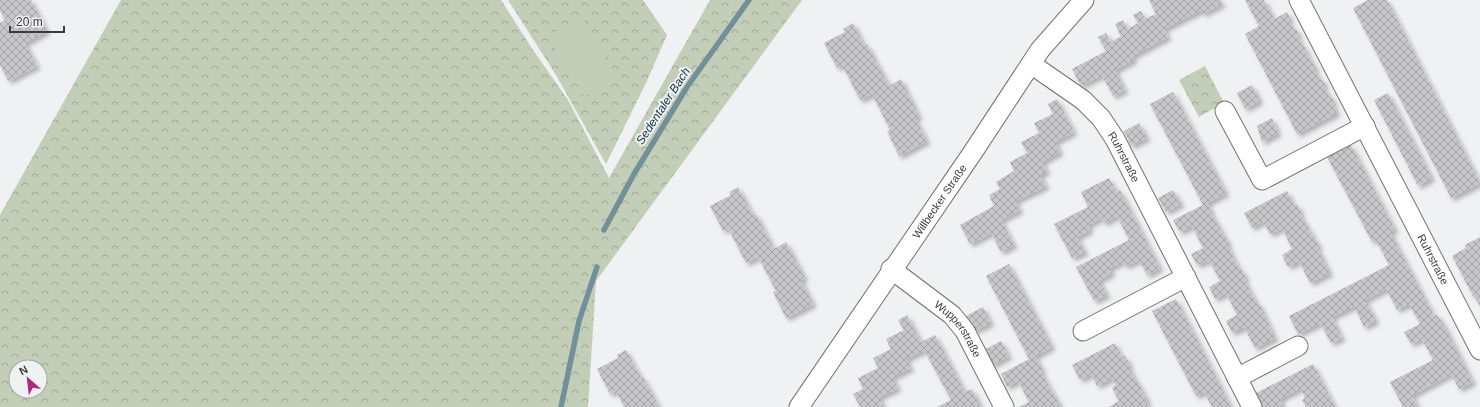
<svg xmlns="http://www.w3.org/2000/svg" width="1480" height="407" font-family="Arial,sans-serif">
<defs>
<pattern id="forest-crowns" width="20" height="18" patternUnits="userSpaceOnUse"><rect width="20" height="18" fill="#c2ceb7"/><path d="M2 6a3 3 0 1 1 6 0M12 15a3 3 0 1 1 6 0" fill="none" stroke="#9fa896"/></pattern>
<pattern id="building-cross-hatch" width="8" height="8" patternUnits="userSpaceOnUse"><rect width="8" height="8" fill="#c7c6c8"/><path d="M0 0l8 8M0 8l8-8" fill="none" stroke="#a3a2a4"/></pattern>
<filter id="shadow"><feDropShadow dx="3.5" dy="3.5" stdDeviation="2" flood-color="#0004"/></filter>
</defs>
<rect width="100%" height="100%" fill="#f0f1f3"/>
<!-- forest -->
<g fill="url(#forest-crowns)" fill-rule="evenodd">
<path d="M121,0H501L533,50L568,100L609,178L710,0H802L596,281L588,407H0V215ZM16,367H40V391H16Z"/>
<path d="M508,0H643L667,35L646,83L606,164L556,75Z"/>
<path d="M1205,66L1224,103L1199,117L1179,80Z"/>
</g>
<!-- garden -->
<path fill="#c2ceb7" d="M582,16L617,77L584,96L548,36Z"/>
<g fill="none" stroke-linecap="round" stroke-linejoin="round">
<!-- stream -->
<g stroke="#739099" stroke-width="5.5">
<path d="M604,230L634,174L687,87L749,0"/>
<path d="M561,407L579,321L597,267"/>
</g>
</g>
<!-- building -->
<g fill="url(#building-cross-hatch)" filter="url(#shadow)">
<path d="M0,0H31L47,31L25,43L37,66L8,81L0,65V23L5,20L0,11Z"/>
<path d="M1149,0H1223L1221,1L1222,4L1203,14L1201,10L1164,29L1168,37L1132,56L1134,60L1115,70L1125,90L1113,96L1102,75L1081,86L1072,69L1106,51L1098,37L1106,33L1111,42L1121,36L1115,24L1123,20L1128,29L1138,23L1133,15L1141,11L1145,19L1156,14Z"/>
<path d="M1245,0H1264L1274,19L1287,12L1290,18L1288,20L1294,30L1296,29L1299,34L1297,35L1303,47L1304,46L1312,64L1313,63L1316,68L1314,69L1320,80L1322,79L1325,84L1323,86L1329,97L1331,96L1334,102L1332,103L1337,113L1297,134L1245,34L1259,26Z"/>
<path d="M1368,0H1387L1480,183L1451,198L1353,8Z"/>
<path d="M853,23L864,45L867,44L889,86L901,79L919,116L915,118L927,141L899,156L887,131L890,130L872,94L860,100L842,65L837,68L824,43L845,32L843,29Z"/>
<path d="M1252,85L1260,101L1245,109L1237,93Z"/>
<path d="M1173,92L1226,193L1207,203L1211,210L1210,211L1229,244L1227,245L1240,270H1242L1246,278L1244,279L1257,304L1259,303L1275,338L1255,348L1244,327L1232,333L1226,321L1237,315L1226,293L1215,299L1209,287L1220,281L1209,260L1197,265L1191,254L1203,248L1192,226L1180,232L1173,220L1203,205L1150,104Z"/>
<path d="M1388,93L1432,178L1418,186L1374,100Z"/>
<path d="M1057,99L1074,132L1055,142L1060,152L1042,162L1047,171L1040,175L1046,186L1015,201L1020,210L1001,220L1014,245L1001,252L991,233L970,244L960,225L994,206L989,195L1000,189L996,182L1014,171L1010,162L1027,153L1021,142L1039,133L1034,123L1053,114L1048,104Z"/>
<path d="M1272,118L1278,133L1262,142L1257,126Z"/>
<path d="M1139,123L1147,138L1131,146L1124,131Z"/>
<path d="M1351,145L1395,230L1390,232L1434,316L1437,315L1443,323L1473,382L1459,389L1451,374L1412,395L1418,407H1403L1390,382L1433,360L1422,339L1411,344L1404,332L1420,324L1409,304L1397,310L1386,289L1365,300L1376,321L1364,327L1354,306L1332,317L1342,338L1331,343L1320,323L1298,334L1289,316L1389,265L1376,240L1372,242L1327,157Z"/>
<path d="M1109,178L1117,192L1120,190L1160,268L1147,275L1139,260L1125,266L1123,261L1116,265L1109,268L1112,273L1099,280L1107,295L1094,301L1076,267L1129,240L1117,216L1104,223L1101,218L1088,225L1090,230L1077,237L1085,252L1072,258L1054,224L1088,207L1081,192Z"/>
<path d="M738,187L753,215L756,214L774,249L786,242L805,278L801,280L813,304L786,318L773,292L776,291L758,257L746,263L728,228L723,231L710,206L731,195L729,192Z"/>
<path d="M1173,190L1181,204L1166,212L1158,198Z"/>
<path d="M1287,191L1294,206L1297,204L1301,213L1300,214L1319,246L1317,247L1330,273L1310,283L1299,261L1288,267L1282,255L1292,249L1282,228L1270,234L1263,221L1252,228L1244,213Z"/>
<path d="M1480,237V267L1477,269L1480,275V306L1475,297L1474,298L1452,256L1466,248L1465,245Z"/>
<path d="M1009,264L1052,347L1035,356L1043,371L1041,372L1060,405L1059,407H1019L1029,402L1018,381L1007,387L1001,374L1029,359L986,276Z"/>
<path d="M1176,299L1194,334L1231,407H1212L1204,392L1196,396L1152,311Z"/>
<path d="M983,307L991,323L974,331L966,316Z"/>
<path d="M907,315L921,342L935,335L965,392L972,389L981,407H937L951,400L924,350L906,359L911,368L892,377L898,388L879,397L884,407H860L853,394L863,389L858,378L878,368L873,358L891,349L886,339L904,330L898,320Z"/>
<path d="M1001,341L1009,356L992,365L984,350Z"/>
<path d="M1115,343L1122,357L1125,356L1130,365L1128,366L1147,399L1146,400L1149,407H1109L1119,401L1112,388L1116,385L1112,378L1097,386L1091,374L1080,380L1072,365Z"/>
<path d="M626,350L641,378L643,377L659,407H624L616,391L610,394L597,369L618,358L617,355Z"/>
<path d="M1313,364L1335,407H1310L1309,405L1306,407L1302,400L1305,398L1301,388L1280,399L1283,407H1261L1254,394Z"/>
</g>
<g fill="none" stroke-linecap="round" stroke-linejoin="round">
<defs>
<g id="street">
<path id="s1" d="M1299,0L1480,350"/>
<path id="s2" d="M1031,64L1083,100L1101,118L1115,139L1252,407"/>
<path d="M1225,111L1262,180L1365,126"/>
<path id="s3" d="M891,269L952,315L965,331L1004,407"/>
<path d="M1083,331L1186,277"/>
<path d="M1237,378L1298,346"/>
<path id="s4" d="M799,407L973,152L1040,50L1084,0"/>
</g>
</defs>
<!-- street casing -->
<use href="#street" stroke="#717274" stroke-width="21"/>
<!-- street -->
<use href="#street" stroke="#fff" stroke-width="19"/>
</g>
<g text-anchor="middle" stroke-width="4" stroke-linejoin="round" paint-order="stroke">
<!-- street labels -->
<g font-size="11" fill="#3b3b3c" stroke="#f0f1f3">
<text dy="4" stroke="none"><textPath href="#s2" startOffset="134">Ruhrstraße</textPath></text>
<text dy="4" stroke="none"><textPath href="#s4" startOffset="249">Willbecker Straße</textPath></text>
<text dy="4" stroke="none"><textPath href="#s1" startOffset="292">Ruhrstraße</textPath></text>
<text dy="4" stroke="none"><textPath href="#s3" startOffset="91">Wupperstraße</textPath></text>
</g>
<!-- water labels -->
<g font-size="12" font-style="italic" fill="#0e3640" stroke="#f0f1f3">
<text transform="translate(663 106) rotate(-57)" y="4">Sedentaler Bach</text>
</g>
</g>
<!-- north arrow -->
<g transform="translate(28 379) rotate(332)"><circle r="19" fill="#f0f1f3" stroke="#a8a8aa"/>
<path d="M0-3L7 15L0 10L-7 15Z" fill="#aa2a78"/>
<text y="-6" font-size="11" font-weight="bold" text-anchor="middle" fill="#3b3b3c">N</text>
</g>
<!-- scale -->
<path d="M10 26v6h54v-6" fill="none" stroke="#3b3b3c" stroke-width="2"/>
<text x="16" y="26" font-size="12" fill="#3b3b3c" stroke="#f0f1f3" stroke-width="3" paint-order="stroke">20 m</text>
</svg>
